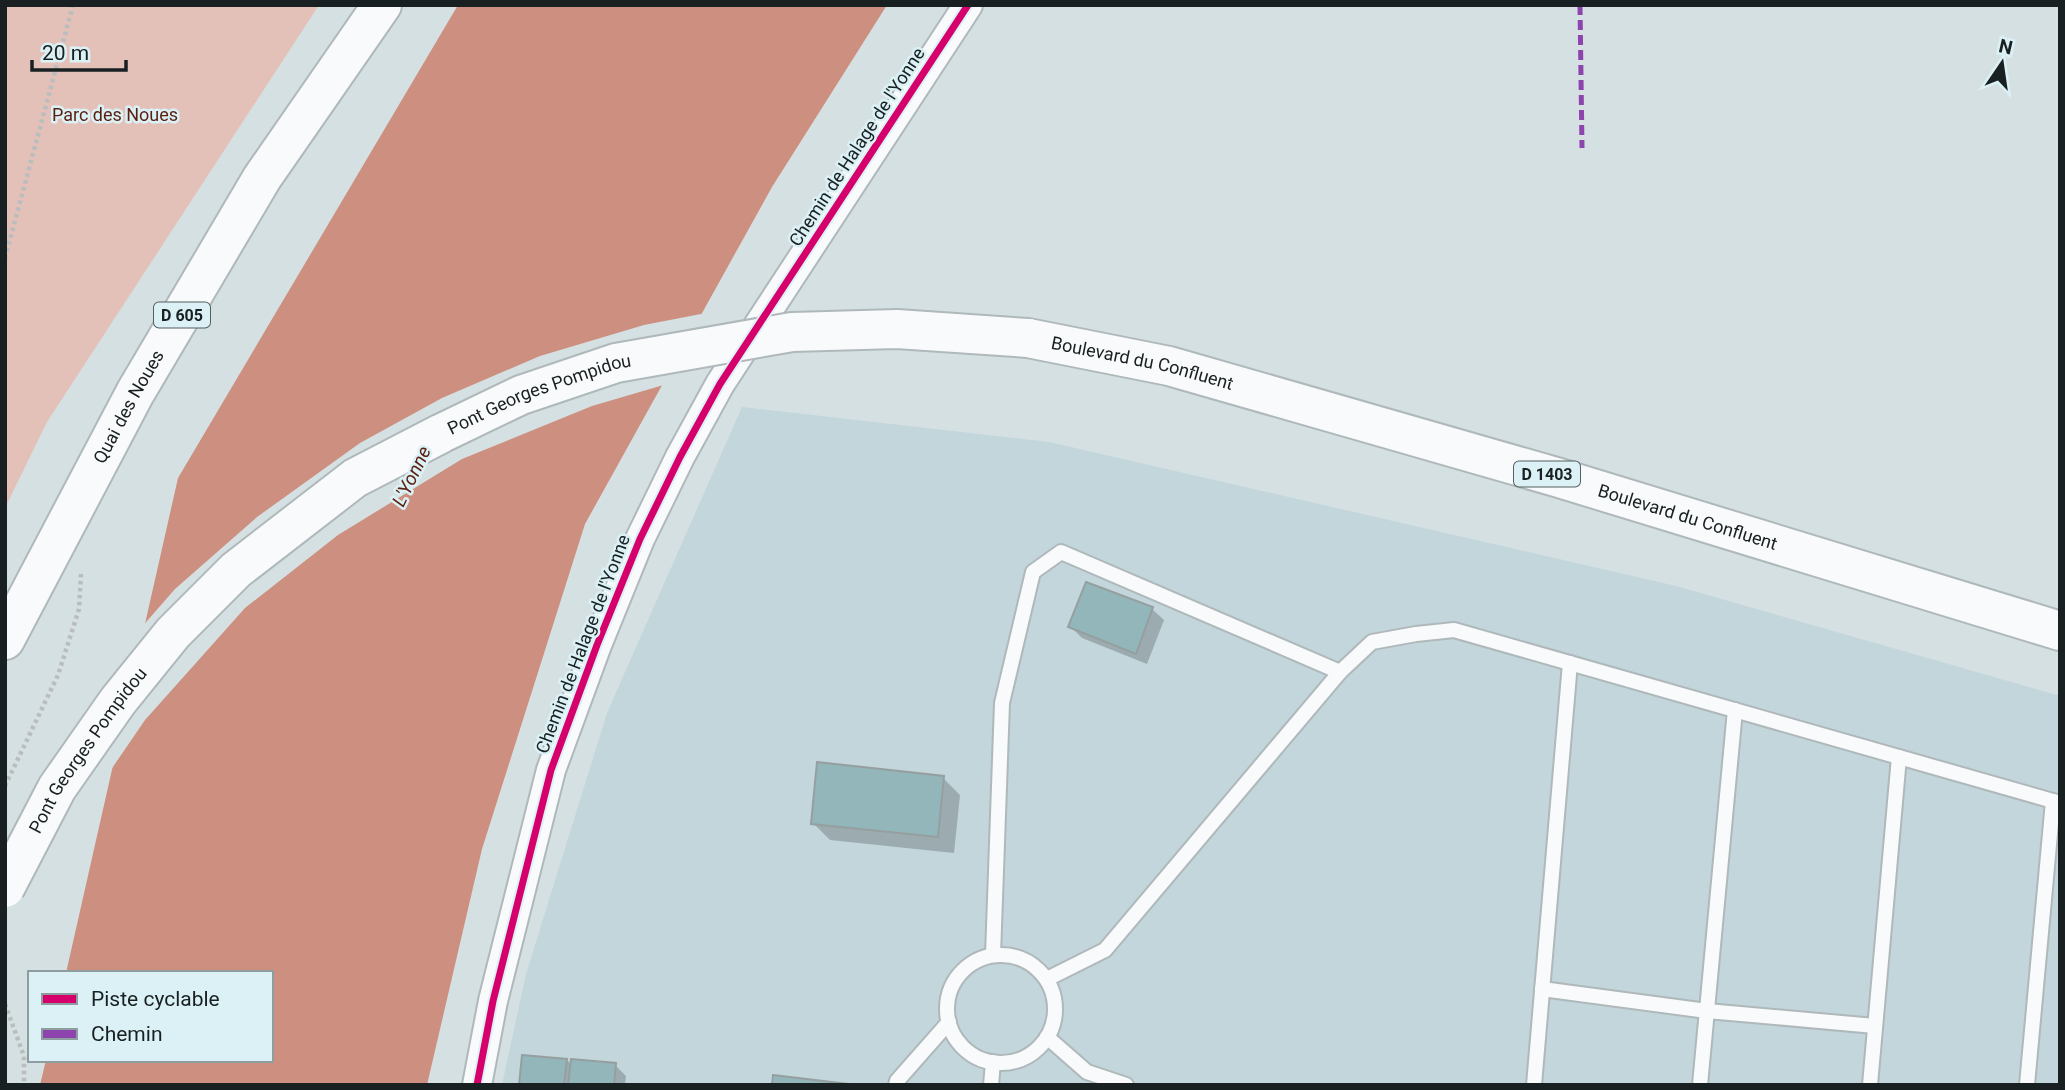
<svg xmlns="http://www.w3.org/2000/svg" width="2065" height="1090" font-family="Roboto,sans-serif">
<rect width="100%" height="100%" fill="#d5e0e2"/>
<!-- built -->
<path fill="#c2d6db" d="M742,407L1049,442L1676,586L2060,696V1085H502L526,974L607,713Z"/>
<!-- green -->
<path fill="#e3c1b8" d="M5,5H319L47,422L5,508Z"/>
<!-- water -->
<path fill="#cd8f7f" d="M458,5H887L772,187L585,524L482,849L427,1085H40L46,1060H271V973H66L178,478Z"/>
<!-- pier -->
<path fill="#d5e0e2" d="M706,313L667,384L592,406L462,459L338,535L245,608L145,720L106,777L140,629L175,589L257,517L360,443L442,398L540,356L644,325Z"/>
<!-- shadow -->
<g fill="#0003">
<path d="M1087,585L1152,609L1164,620L1147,664L1082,638L1070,626Z"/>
<path d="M943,778L960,795L954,853L830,840L813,823Z"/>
<path d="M567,1060L572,1065H615L626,1076L625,1085H520Z"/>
</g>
<!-- building -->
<g fill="#92b6ba" stroke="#969fa0" stroke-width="2">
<path d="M1086,582L1153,607L1136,654L1068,627Z"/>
<path d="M817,762L944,776L938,837L811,824Z"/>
<path d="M522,1055L567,1059L564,1085H519Z"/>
<path d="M571,1059L616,1063L614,1085H568Z"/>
<path d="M773,1075L857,1085H772Z"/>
</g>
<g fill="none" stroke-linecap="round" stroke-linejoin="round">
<defs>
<g id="lane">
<path d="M1340,672L1372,642L1416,634L1454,630L2060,803"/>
<path d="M993,955L1002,703L1033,572L1061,552L1340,672L1105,950L1047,979"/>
<circle cx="1001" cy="1009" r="54"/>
<path d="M1542,989L1707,1011L1875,1026"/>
<path d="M1047,1037L1087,1072L1126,1085"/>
<path d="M896,1085L897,1081L949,1022"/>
<path d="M991,1085L993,1062"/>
<path d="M1534,1085L1570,663"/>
<path d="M1700,1085L1735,710"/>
<path d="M1870,1085L1899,757"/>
<path d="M2027,1085L2053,801"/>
</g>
<path id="street" d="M477,1085L493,1001L551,770L597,645L640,539L680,457L720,384L968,5"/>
<g id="primary">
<path id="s1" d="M1028,338L1169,366L1556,477L2060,631"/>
<path id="s2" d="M5,640L135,393L262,178L382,5"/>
</g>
</defs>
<!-- lane casing -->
<use href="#lane" stroke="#afb8ba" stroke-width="18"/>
<!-- street casing -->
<use href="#street" stroke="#afb8ba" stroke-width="32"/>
<!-- primary casing -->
<use href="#primary" stroke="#afb8ba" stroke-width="42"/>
<!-- path -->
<g stroke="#b9bdbd" stroke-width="4.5" stroke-dasharray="3.5 3.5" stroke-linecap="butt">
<path d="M5,258L73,5"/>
<path d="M5,786L58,675L79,609L81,574"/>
<path d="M5,1004L24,1056V1085"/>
</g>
<!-- lane -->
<use href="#lane" stroke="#f9fafb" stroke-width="14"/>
<!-- street -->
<use href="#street" stroke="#f9fafb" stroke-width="28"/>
<!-- primary -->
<use href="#primary" stroke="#f9fafb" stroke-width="38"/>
<defs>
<g id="primary-bridge">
<path id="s3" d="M5,888L57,788L118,701L173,633L236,570L355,478L442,433L521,395L616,363L792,332L897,329L1028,338"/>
</g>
</defs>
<!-- primary-bridge casing -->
<use href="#primary-bridge" stroke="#afb8ba" stroke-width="42" stroke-linecap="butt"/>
<!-- primary-bridge -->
<use href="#primary-bridge" stroke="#f9fafb" stroke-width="38"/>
<!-- quiet -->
<path stroke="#8e44ad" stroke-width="5" stroke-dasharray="10 5" stroke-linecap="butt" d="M1580,5L1582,148"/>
<defs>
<path id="cycleway" d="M477,1085L493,1001L551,770L597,645L640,539L680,457L720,384L968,5"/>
</defs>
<!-- cycleway casing -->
<use href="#cycleway" stroke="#dcf1f5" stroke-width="11"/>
<!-- cycleway -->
<use href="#cycleway" stroke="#d6006c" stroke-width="7"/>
</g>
<g text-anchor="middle" stroke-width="5" stroke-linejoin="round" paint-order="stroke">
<!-- shield labels -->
<g fill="#dcf1f5" stroke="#535f61" stroke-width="2">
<rect x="154" y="302.5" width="56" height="25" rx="5"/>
<rect x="1514" y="461.5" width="66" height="25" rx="5"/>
</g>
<g font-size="16" font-weight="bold" fill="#182021">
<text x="182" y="321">D 605</text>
<text x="1547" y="480">D 1403</text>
</g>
<!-- park labels -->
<g font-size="18" fill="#5b1f10" stroke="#dcf1f5">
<text x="115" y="121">Parc des Noues</text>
</g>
<!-- street labels -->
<g font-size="18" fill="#182021" stroke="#dcf1f5">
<text transform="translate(857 147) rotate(-57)" y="6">Chemin de Halage de l'Yonne</text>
<text dy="6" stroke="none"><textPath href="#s1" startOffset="117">Boulevard du Confluent</textPath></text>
<text dy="6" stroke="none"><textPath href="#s3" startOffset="749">Pont Georges Pompidou</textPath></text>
<text dy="6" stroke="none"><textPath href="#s2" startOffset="264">Quai des Noues</textPath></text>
<text dy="6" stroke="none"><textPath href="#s1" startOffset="684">Boulevard du Confluent</textPath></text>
<text transform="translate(583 644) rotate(-69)" y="6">Chemin de Halage de l'Yonne</text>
<text dy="6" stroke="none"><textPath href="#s3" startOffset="161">Pont Georges Pompidou</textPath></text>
</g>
<!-- water labels -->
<g font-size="19" font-style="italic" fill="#5a1e10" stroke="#dcf1f5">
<text transform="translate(411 476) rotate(-64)" y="7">L'Yonne</text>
</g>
</g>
<!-- border -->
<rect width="2065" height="1090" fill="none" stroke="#182021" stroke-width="14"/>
<!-- legend -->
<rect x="28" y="971" width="245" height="91" fill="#dcf1f5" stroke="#8e9da0" stroke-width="2"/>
<rect x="42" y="994" width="35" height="10" fill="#d6006c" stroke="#8e9da0" stroke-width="2"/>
<text x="91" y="1006" font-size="21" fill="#182021">Piste cyclable</text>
<rect x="42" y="1029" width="35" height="10" fill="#8e44ad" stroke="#8e9da0" stroke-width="2"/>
<text x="91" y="1041" font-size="21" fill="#182021">Chemin</text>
<!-- north arrow -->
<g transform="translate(2002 63) rotate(13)" stroke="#dcf1f5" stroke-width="5" paint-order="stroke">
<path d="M0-5L12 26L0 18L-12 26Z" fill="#182021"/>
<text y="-10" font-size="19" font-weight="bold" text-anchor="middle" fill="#182021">N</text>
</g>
<!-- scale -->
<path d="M32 60v10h94v-10" fill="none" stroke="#182021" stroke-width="3.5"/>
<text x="42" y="60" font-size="21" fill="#182021" stroke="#dcf1f5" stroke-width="5" paint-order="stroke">20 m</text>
</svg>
